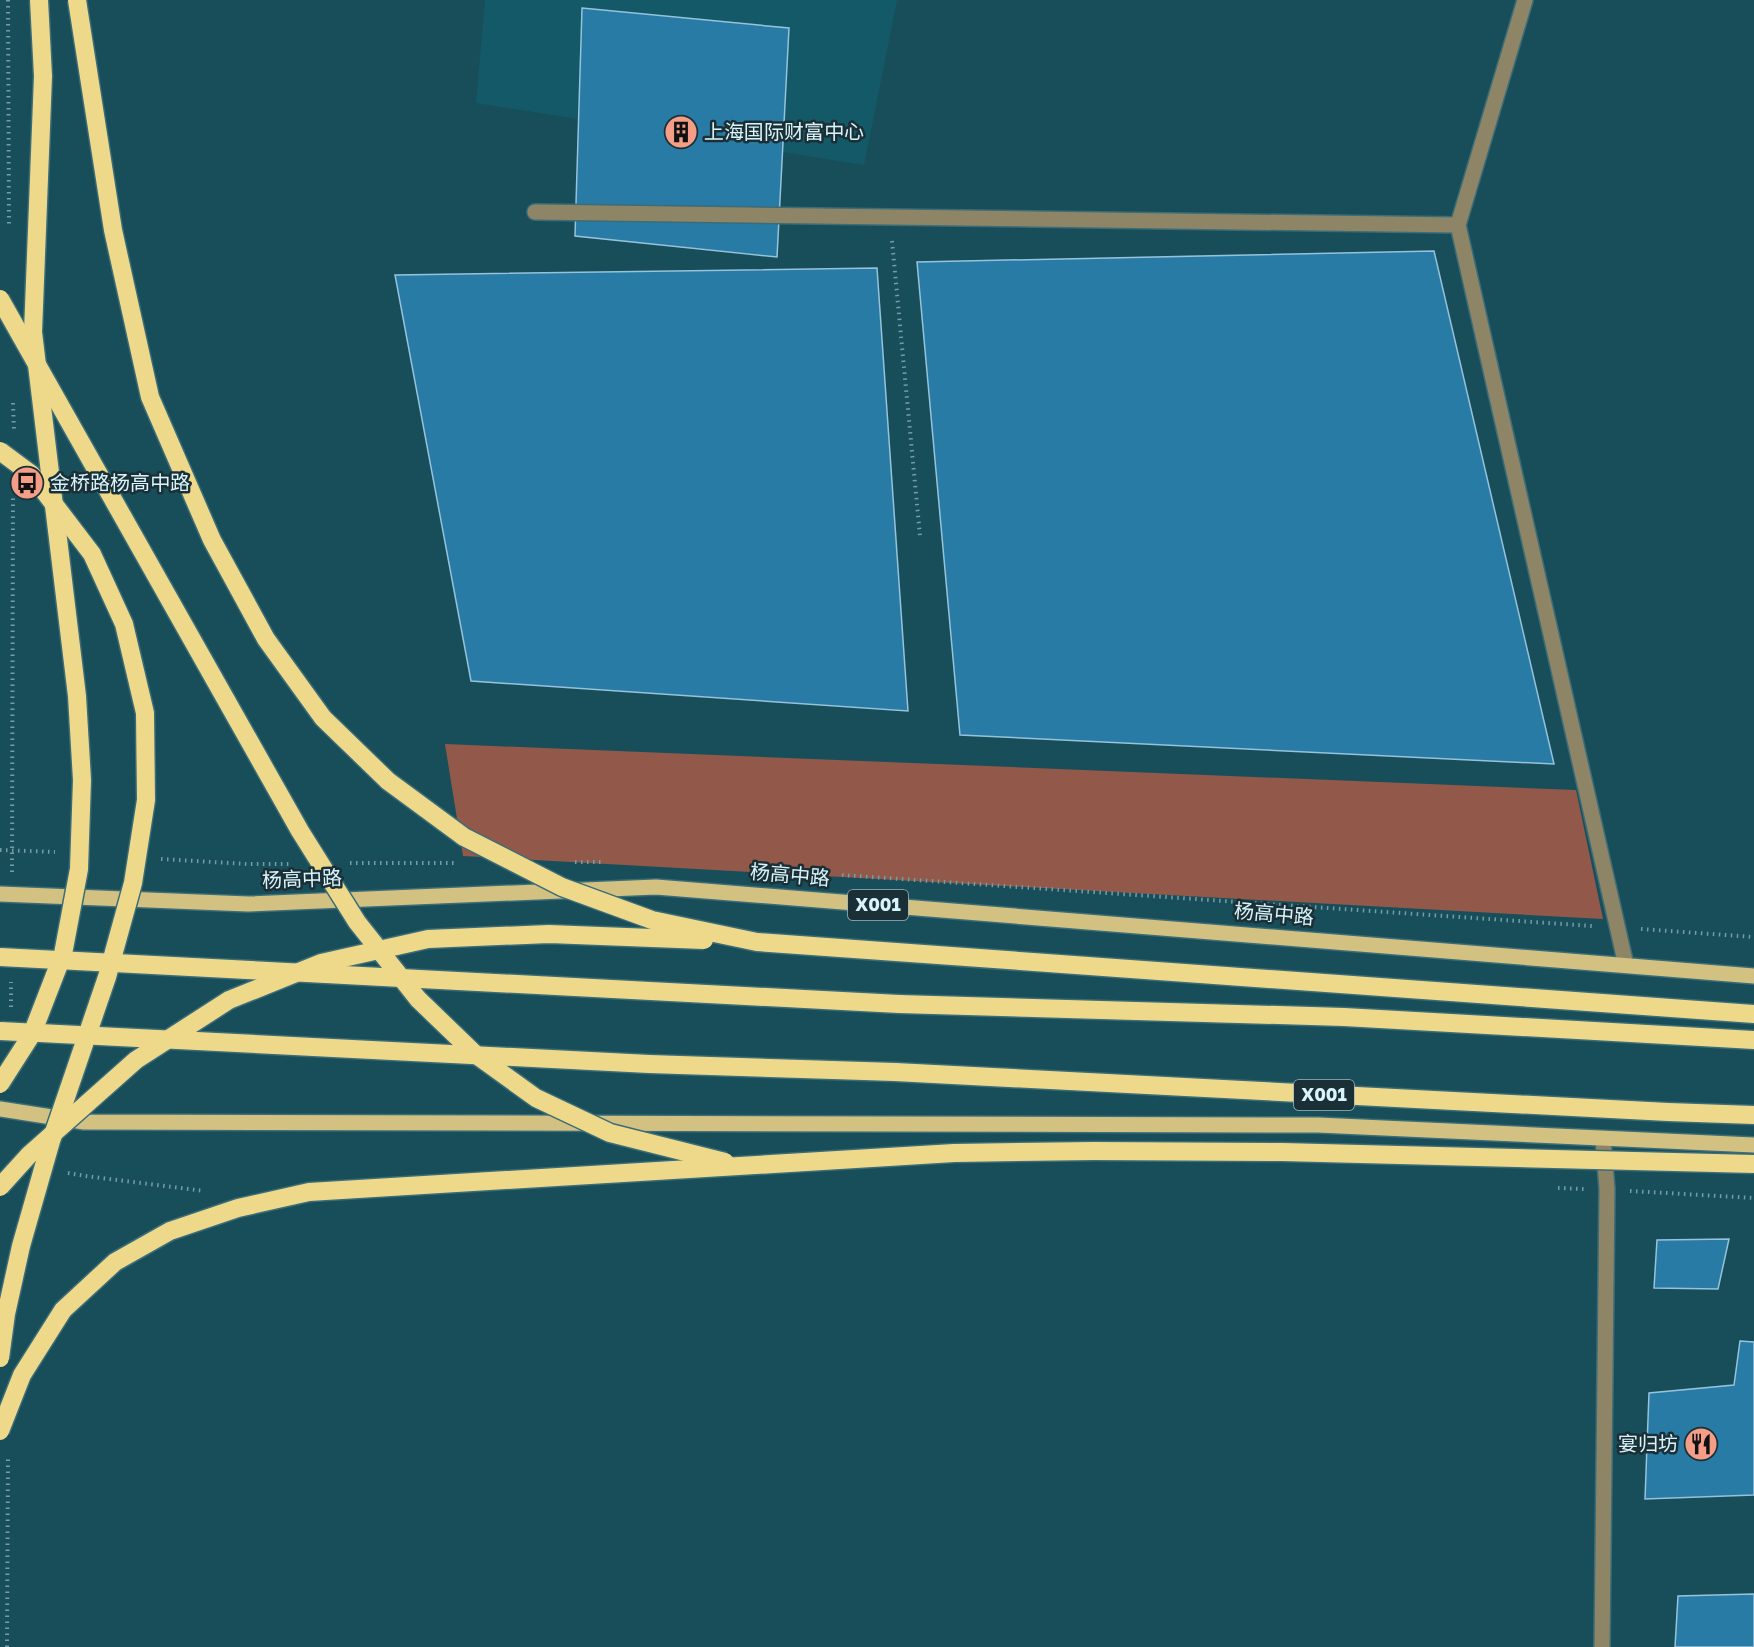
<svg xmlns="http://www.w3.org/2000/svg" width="1754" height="1647" font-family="'Golos Text','Noto Sans SC',sans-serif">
<rect width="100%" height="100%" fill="#184e5a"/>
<!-- built -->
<path fill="#135967" d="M485,0H897L864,165L476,103Z"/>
<!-- green -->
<path fill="#92594b" d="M445,744L1576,790L1603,919L463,856Z"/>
<!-- building -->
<g fill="#287ba5" stroke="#97c2dc" stroke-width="1.5">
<path d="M582,8L789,28L777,257L575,236Z"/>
<path d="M1434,251L1554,764L960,735L917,262Z"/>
<path d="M877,268L908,711L471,681L395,275Z"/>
<path d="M1729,1239L1718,1289L1654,1288L1657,1240Z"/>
<path d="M1740,1341L1754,1342V1495L1645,1499L1649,1393L1734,1385Z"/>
<path d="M1754,1594V1647H1675L1678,1596Z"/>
</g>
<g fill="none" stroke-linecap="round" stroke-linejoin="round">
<defs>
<g id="minor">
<path d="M1525,0L1458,225L1626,965"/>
<path d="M535,212L1458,225"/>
<path d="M1602,1647L1607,1189L1603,1139"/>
</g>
<g id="major">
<path d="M0,894L248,904L656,887L1754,976"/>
<path d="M0,1109L84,1122L1318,1125L1754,1145"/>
</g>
<g id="highway">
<path d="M757,942L1754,1014"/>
<path d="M899,1004L1344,1017L1754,1040"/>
<path d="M895,1072L1668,1112L1754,1115"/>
</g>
</defs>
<!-- minor casing -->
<use href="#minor" stroke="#3b6c77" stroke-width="18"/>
<!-- major casing -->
<use href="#major" stroke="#3b6c77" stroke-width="18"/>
<!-- highway casing -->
<use href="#highway" stroke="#3b6c77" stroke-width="21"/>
<!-- path -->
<g stroke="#749da6" stroke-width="4" stroke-dasharray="1.5 4.5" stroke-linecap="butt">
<path d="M8,0L9,227"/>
<path d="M892,241L920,536"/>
<path d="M13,403L14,431"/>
<path d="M0,850L55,852"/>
<path d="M161,859L247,864H292"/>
<path d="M575,862H601"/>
<path d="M350,863H457"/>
<path d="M12,872L13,496"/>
<path d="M842,875L1592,926"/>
<path d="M1641,929L1754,937"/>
<path d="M11,1007V982"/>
<path d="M68,1173L85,1176L204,1191"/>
<path d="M1558,1188L1584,1189"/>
<path d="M1630,1191L1754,1198"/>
<path d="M7,1647L8,1456"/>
</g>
<!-- minor -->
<use href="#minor" stroke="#8d8566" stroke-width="15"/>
<!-- major -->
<use href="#major" stroke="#d2c181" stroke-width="15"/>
<!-- highway -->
<use href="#highway" stroke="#eed98b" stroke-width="18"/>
<defs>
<g id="highway-bridge">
<path d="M77,0L113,230L150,397L212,540L266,639L323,718L388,781L464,837L562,887L652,920L757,942"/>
<path d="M0,299L300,831L357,922L418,999L475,1054L536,1098L610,1133L725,1162"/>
<path d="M0,451L31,474L92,554L124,624L145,713L146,800L133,883L107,977L51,1141L21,1246L6,1314L0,1358"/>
<path d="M0,957L899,1004"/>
<path d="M0,1031L649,1064L895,1072"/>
<path d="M0,1084L32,1034L63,954L79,869L82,780L77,696L33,332L43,76L39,0"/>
<path d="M0,1187L29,1155L136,1060L229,1000L321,963L428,939L549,934L704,940"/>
<path d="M0,1431L22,1375L63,1310L115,1262L170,1231L238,1208L309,1192L954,1153L1093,1151L1282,1152L1754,1164"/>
</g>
</defs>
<!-- highway-bridge casing -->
<use href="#highway-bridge" stroke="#3b6c77" stroke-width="21" stroke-linecap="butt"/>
<!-- highway-bridge -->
<use href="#highway-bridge" stroke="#eed98b" stroke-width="18"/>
</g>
<!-- icons -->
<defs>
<symbol id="building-disc" viewBox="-11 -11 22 22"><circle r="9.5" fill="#f49e88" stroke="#1b3036"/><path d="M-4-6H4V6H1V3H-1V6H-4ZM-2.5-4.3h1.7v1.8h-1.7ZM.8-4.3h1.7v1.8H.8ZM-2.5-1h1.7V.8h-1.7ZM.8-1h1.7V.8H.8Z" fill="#111"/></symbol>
<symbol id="bus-disc" viewBox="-11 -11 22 22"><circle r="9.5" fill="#f49e88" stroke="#1b3036"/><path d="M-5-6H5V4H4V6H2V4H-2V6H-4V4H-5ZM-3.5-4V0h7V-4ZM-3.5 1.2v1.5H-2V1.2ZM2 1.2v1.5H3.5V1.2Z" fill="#111"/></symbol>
<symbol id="restaurant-disc" viewBox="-11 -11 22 22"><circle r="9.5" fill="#f49e88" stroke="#1b3036"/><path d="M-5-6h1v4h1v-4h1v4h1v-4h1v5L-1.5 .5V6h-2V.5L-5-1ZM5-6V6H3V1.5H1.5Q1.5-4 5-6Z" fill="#111"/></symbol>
</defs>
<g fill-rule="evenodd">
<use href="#building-disc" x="662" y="113" width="38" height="38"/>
<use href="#bus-disc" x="8" y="464" width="38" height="38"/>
<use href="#restaurant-disc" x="1682" y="1425" width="38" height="38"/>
</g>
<g text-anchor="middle" stroke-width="5" stroke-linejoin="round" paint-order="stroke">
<!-- shield labels -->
<g fill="#1b3036" stroke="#9fb8bf" stroke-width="1.5">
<rect x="848" y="890" width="60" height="30" rx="4.5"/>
<rect x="1294" y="1080" width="60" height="30" rx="4.5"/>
</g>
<g font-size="18" font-weight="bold" fill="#d8f3fa">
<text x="878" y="911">X001</text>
<text x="1324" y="1101">X001</text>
</g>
<!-- poi labels -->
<g font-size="20" fill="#d8f3fa" stroke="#1b3036" text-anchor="start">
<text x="704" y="139">上海国际财富中心</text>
<text x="50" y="490">金桥路杨高中路</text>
<text x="1678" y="1451" text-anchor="end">宴归坊</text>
</g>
<!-- street labels -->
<g font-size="20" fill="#d8f3fa" stroke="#1b3036">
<text transform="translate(790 875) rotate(5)" y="7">杨高中路</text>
<text transform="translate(302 879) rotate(-2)" y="7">杨高中路</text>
<text transform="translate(1274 914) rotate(5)" y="7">杨高中路</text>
</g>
</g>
</svg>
